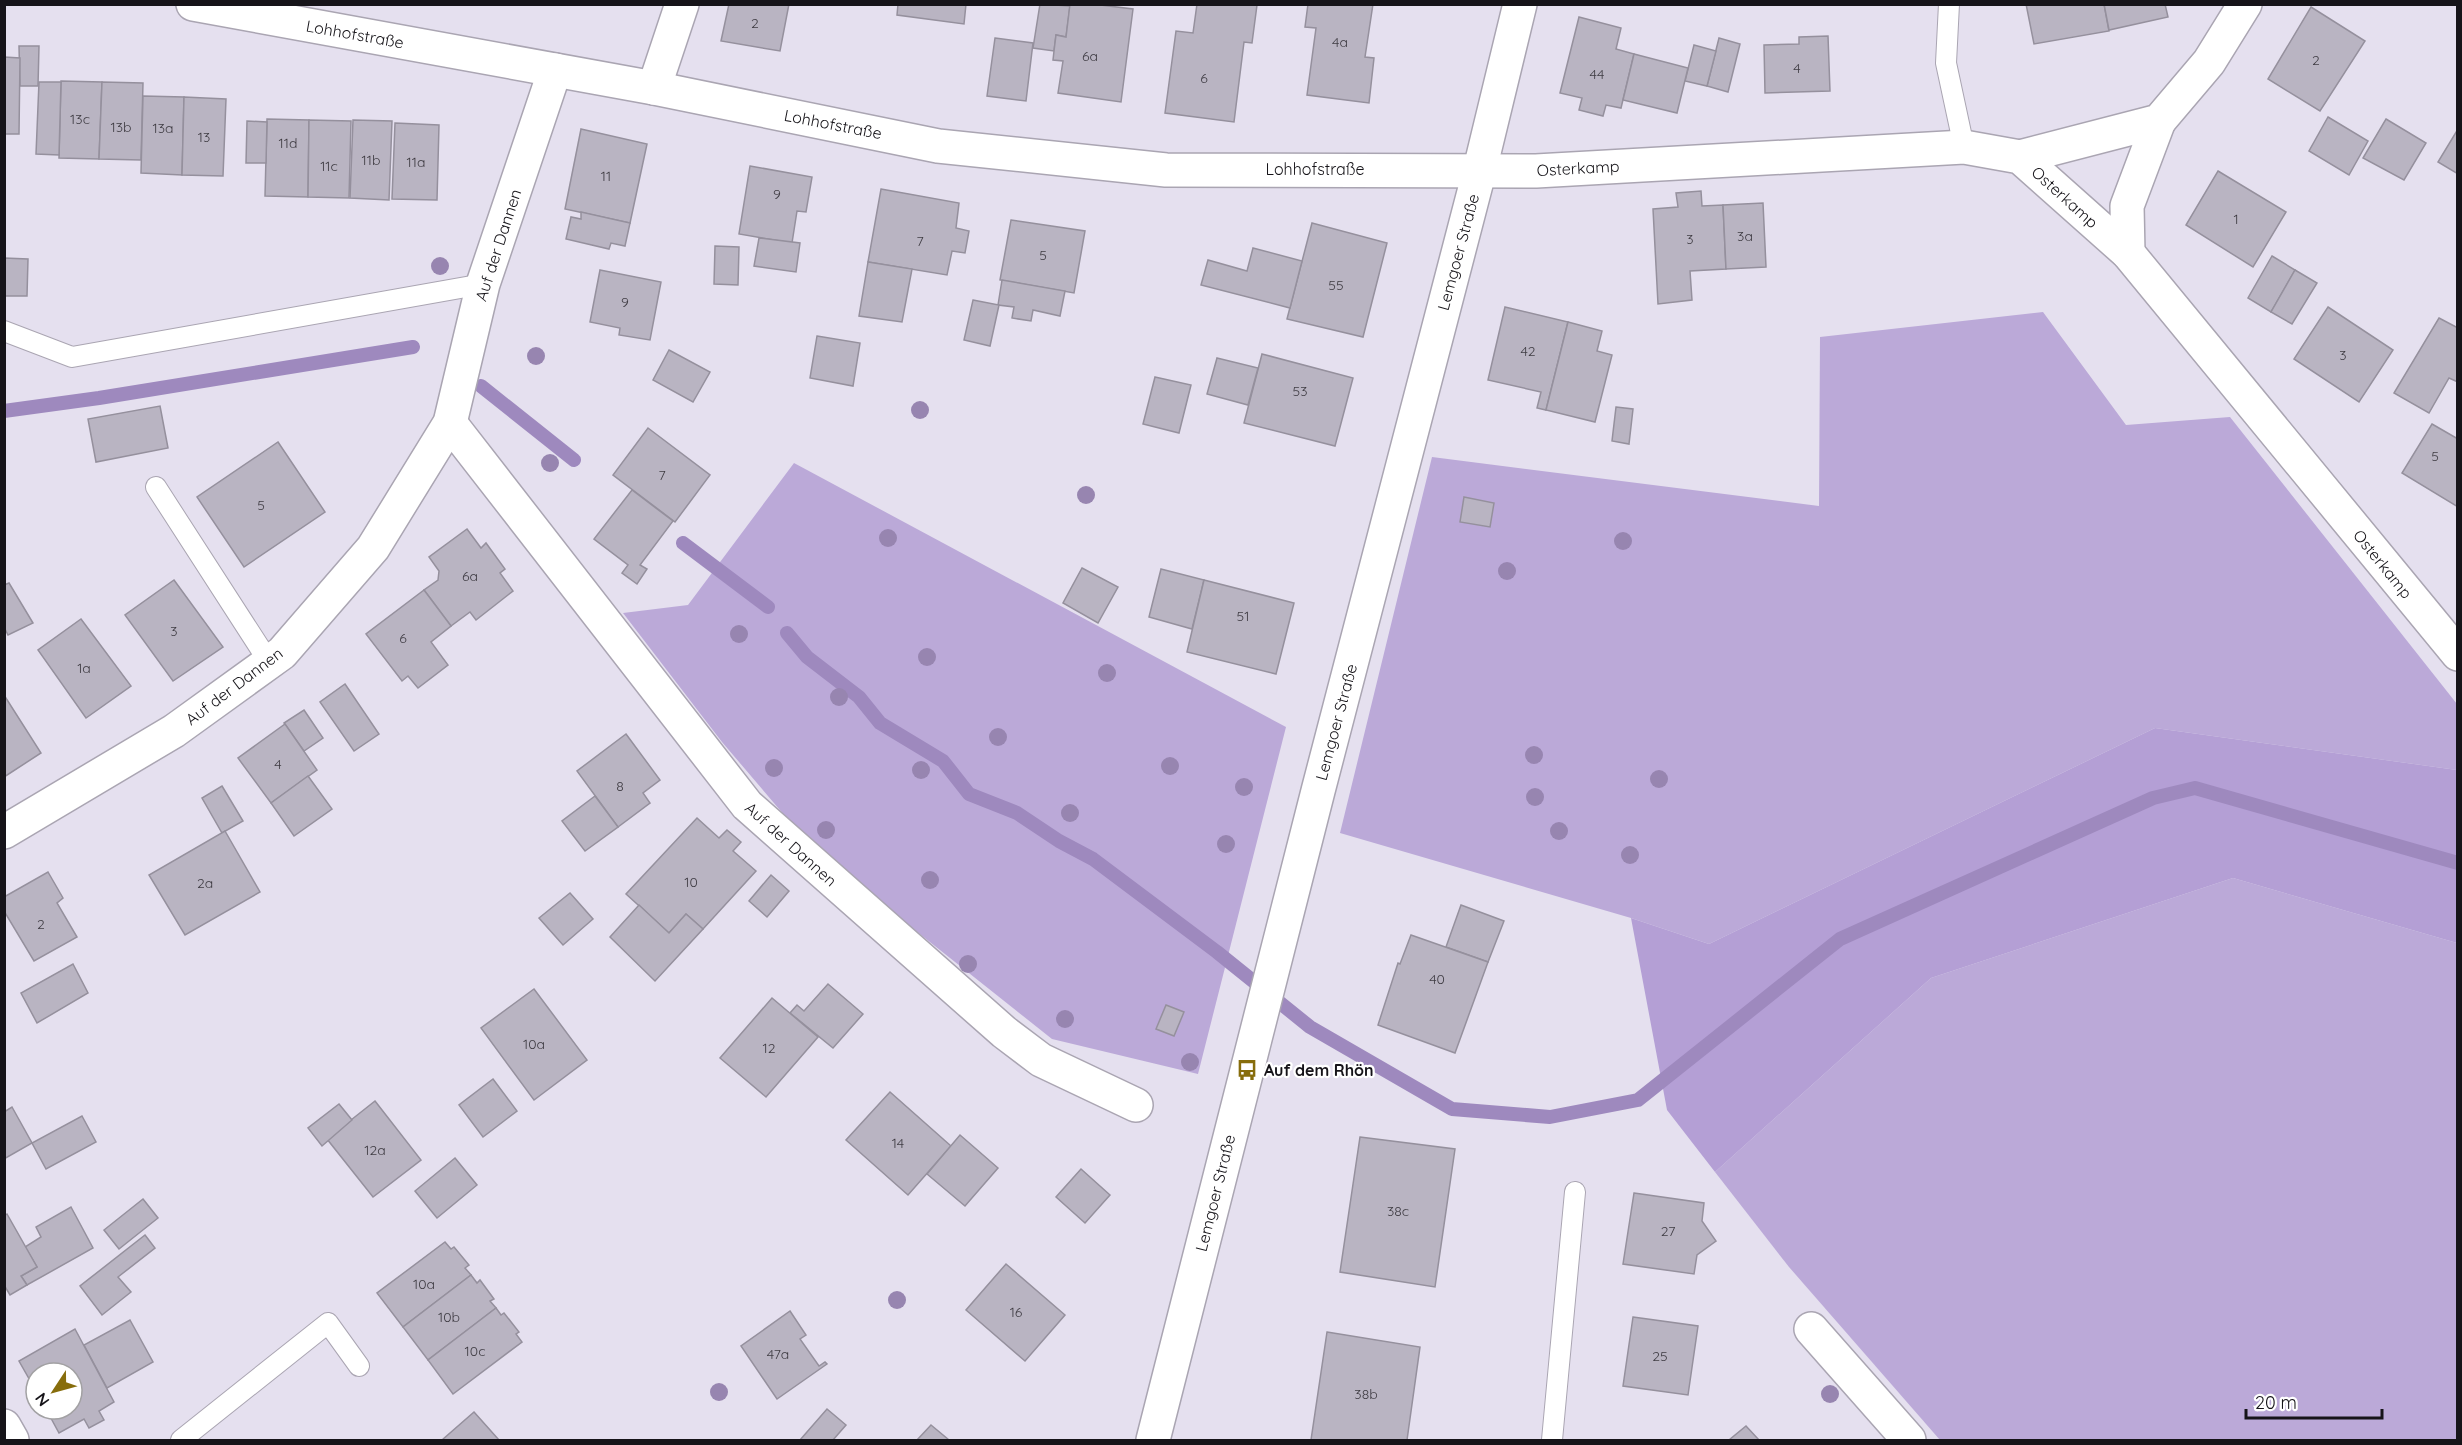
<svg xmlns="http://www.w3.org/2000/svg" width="2462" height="1445" font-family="Quicksand,sans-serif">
<rect width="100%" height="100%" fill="#e5e0ef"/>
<!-- green -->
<g fill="#bba9d8">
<path d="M2043,312L2126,425L2230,417L2457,704V770L2155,728L1709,944L1631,918L1340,833L1432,457L1819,506L1820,337Z"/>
<path d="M794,463L1286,727L1198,1074L1052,1039L814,850L722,742L623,613L688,605Z"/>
<path d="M2233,878L2457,943V1440H1940L1789,1267L1715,1172L1931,978Z"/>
</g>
<!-- forest -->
<path fill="#b49fd5" d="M2155,728L2457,770V943L2233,878L1931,978L1715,1172L1667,1110L1631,918L1709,944Z"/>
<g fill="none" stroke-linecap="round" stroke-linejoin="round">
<!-- stream -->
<g stroke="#9e89be" stroke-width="14">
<path d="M481,386L574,460"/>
<path d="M4,411L99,398L413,347"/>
<path d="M683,543L768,607"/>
<path d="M787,633L807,657L859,697L880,723L943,761L969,794L1017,813L1059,841L1093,859L1217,952L1310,1027L1452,1109L1550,1117L1638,1100L1840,939L2153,798L2195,788L2458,863"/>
</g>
</g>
<!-- building -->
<g fill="#b9b4c2" stroke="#95909d" stroke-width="1.5">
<path d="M729,4H789L780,51L721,41Z"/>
<path d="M898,4H966L964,24L897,15Z"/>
<path d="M1040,4L1070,6L1066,37L1056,35L1054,51L1033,48Z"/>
<path d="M1070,4H1092L1133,9L1121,102L1058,93L1063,61L1053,60L1054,51L1056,35L1066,37Z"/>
<path d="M1197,4L1257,5L1252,43L1244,42L1234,122L1165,113L1176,31L1193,33Z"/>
<path d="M1308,4H1373L1365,57L1374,58L1369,103L1307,95L1316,28L1305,27Z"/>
<path d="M2026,4H2104L2109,31L2034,44Z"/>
<path d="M2104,4H2165L2168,17L2109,30Z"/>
<path d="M2311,7L2365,41L2320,111L2268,79Z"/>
<path d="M1579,17L1621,28L1616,49L1634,54L1621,108L1606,105L1603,116L1579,110L1582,98L1560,93Z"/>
<path d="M1828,36L1830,91L1765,93L1764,45L1799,44V37Z"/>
<path d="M995,38L1033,43L1026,101L987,96Z"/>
<path d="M1719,38L1740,44L1728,92L1707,86Z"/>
<path d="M1694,45L1716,51L1707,86L1685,81Z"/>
<path d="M19,46H39L38,86H20Z"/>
<path d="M1634,54L1688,68L1677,113L1623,100Z"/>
<path d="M4,57L20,58L19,134H4Z"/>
<path d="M61,81L102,82L99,159L59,158Z"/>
<path d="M39,82H61L59,155L36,154Z"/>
<path d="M102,82L143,83L141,160L99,159Z"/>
<path d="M143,96L184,97L182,175L141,173Z"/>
<path d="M184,97L226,99L223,176L182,175Z"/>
<path d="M2328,117L2368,141L2349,175L2309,151Z"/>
<path d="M267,119L309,120L308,197L265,196Z"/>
<path d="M2386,119L2426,143L2404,180L2363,158Z"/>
<path d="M309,120L351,121L349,198L308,197Z"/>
<path d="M353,120L392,121L389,200L350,198Z"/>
<path d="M247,121L267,122L266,163H246Z"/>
<path d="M395,123L439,125L437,200L392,199Z"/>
<path d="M581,129L647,144L630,223L565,209Z"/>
<path d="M2458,129V174L2438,162Z"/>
<path d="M750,166L812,177L806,212L797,211L792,243L739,234Z"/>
<path d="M2218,171L2286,212L2253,267L2186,225Z"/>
<path d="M881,189L959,203L956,228L969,231L965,253L952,251L947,275L868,262Z"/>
<path d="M1701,191L1702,206L1723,205L1726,269L1690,271L1692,300L1658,304L1653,209L1678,207L1676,193Z"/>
<path d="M1763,203L1766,267L1726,269L1723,205Z"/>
<path d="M581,212L630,223L625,246L611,243L609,249L566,239L571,217L581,219Z"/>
<path d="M1011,220L1085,231L1074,293L1000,280Z"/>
<path d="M1312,223L1387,243L1363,337L1287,319Z"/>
<path d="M759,238L800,243L796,272L754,266Z"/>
<path d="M715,246L739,247L738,285L714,284Z"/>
<path d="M1253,248L1302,261L1290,308L1201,285L1208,260L1247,271Z"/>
<path d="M2272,256L2295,270L2271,312L2248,298Z"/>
<path d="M4,258L28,259L27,296H4Z"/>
<path d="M868,262L912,269L902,322L859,316Z"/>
<path d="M600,270L661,282L650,340L619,335L620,328L590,322Z"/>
<path d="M2295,270L2317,283L2292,324L2271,312Z"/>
<path d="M1002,280L1065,291L1060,316L1033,310L1031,321L1012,318L1014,307L998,305Z"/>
<path d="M973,300L999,305L990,346L964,340Z"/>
<path d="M1505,307L1568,322L1546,410L1537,408L1541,392L1488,380Z"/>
<path d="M2328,307L2393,350L2359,402L2294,359Z"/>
<path d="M2439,318L2458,328V382L2449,378L2429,413L2394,393Z"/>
<path d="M1568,322L1602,331L1597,351L1612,355L1595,422L1546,410Z"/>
<path d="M817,336L860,343L853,386L810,378Z"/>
<path d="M669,350L710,372L693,402L653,380Z"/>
<path d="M1262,354L1353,378L1335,446L1244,423Z"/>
<path d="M1217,358L1258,368L1248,405L1207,394Z"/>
<path d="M1155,377L1191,385L1179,433L1143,424Z"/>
<path d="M160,406L168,448L96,462L88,419Z"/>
<path d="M1616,407L1633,409L1629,444L1612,441Z"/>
<path d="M2432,424L2458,439V507L2402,473Z"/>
<path d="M648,428L710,475L675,522L613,475Z"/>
<path d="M278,442L325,512L244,567L197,497Z"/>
<path d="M632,490L673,521L640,565L647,569L637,584L622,573L628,565L594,539Z"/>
<path d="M1464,497L1494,503L1490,527L1460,522Z"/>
<path d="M467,529L481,548L486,543L505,569L500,573L513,591L476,620L470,612L451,626L424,590L438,580L439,571L429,557Z"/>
<path d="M1082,568L1118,587L1098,623L1063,603Z"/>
<path d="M1161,569L1204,580L1192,629L1149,617Z"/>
<path d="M174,580L223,647L173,681L125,615Z"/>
<path d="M1204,580L1294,603L1276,674L1187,652Z"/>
<path d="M9,583L33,623L8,635L4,627V585Z"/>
<path d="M424,590L451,626L431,642L448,665L418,688L408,676L402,681L366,634Z"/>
<path d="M81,619L131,686L86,718L38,650Z"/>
<path d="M345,684L379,734L354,751L320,702Z"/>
<path d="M4,695L41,753L4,777Z"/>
<path d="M304,710L323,738L304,751L284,723Z"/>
<path d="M285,724L317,770L271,803L238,758Z"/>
<path d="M626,734L660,780L643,793L650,803L618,827L577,771Z"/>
<path d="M308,776L332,809L294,836L271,803Z"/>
<path d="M222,786L243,821L222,833L202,798Z"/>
<path d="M595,796L618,827L585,851L562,821Z"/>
<path d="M697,818L719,838L727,830L741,842L733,851L756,871L703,929L686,914L669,933L626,894Z"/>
<path d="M225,831L260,892L185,935L149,875Z"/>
<path d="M48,872L63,898L57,903L77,937L34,961L4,911V897Z"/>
<path d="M771,875L789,891L767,917L749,901Z"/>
<path d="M570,893L593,919L563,945L539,918Z"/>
<path d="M639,905L669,933L686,914L703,929L655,981L610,937Z"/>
<path d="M1461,905L1504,921L1488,962L1446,947Z"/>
<path d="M1411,935L1488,962L1455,1053L1378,1025L1398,963L1400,964Z"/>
<path d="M73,964L88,993L37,1023L21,993Z"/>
<path d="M828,984L863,1014L833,1048L790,1013L797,1005L804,1011Z"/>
<path d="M534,989L587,1060L534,1100L481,1028Z"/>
<path d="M772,998L818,1037L766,1097L720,1058Z"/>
<path d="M1166,1005L1184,1012L1174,1036L1156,1029Z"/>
<path d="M493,1079L517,1111L483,1137L459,1105Z"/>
<path d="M890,1092L951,1146L908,1195L846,1140Z"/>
<path d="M375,1101L421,1160L373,1197L327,1139Z"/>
<path d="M339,1104L352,1120L322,1146L308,1128Z"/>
<path d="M12,1107L32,1143L4,1159V1112Z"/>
<path d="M82,1116L96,1142L46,1169L32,1143Z"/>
<path d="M960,1135L998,1168L965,1206L927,1174Z"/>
<path d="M1360,1137L1455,1149L1435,1287L1340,1272Z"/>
<path d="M455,1158L477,1185L437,1218L415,1191Z"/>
<path d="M1081,1169L1110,1195L1085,1223L1056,1197Z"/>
<path d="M1634,1193L1704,1203L1702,1221L1716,1241L1697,1255L1694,1274L1623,1264Z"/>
<path d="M143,1199L158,1218L119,1249L104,1230Z"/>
<path d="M71,1207L93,1248L27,1285L21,1276L37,1267L25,1247L41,1237L36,1227Z"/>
<path d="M7,1214L37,1267L21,1276L27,1285L10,1295L4,1285V1216Z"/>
<path d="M145,1235L155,1248L118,1277L131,1292L102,1315L80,1286Z"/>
<path d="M445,1242L451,1249L454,1247L469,1265L465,1268L471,1275L403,1327L377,1293Z"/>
<path d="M1006,1264L1065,1315L1025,1361L966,1310Z"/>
<path d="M471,1275L477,1283L480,1280L494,1299L490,1301L496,1308L428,1360L403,1327Z"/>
<path d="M496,1308L501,1315L504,1313L519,1332L516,1334L522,1342L453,1394L428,1360Z"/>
<path d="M790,1311L806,1335L800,1339L819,1366L825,1362L827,1364L777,1399L741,1346Z"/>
<path d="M1633,1317L1698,1326L1688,1395L1623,1386Z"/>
<path d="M130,1320L153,1362L107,1388L84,1345Z"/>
<path d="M75,1329L114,1402L99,1411L104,1420L89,1428L84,1419L59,1433L46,1409H72V1373H36V1391L19,1361Z"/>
<path d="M1327,1332L1420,1347L1407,1440H1311Z"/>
<path d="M827,1409L846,1425L833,1440H800Z"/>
<path d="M474,1412L499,1440H442Z"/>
<path d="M931,1425L949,1440H917Z"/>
<path d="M1746,1426L1759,1440H1729Z"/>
</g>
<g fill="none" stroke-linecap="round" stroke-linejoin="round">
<defs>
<g id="service">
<path d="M1949,4L1946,63L1964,147"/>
<path d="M4,331L72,357L483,284"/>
<path d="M156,487L269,662"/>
<path d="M181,1440L328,1323L359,1366"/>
<path d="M1552,1440L1575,1192"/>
</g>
<g id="minor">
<path d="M193,4L654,88L938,146L1166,170L1536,171L1964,147L2020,157L2128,253L2458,654"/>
<path d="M654,88L682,4"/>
<path d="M2020,157L2159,121L2209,62L2245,4"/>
<path d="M2128,253L2127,206L2159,121"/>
<path d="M450,423L747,805L1004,1032L1041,1060L1136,1105"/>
<path d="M4,832L174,731L282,653L373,548L450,423L483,284L555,70"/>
<path d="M1811,1329L1909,1440"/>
<path d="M4,1426L12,1440"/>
</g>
<path id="secondary" d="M1153,1440L1318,791L1480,169L1520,4"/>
</defs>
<!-- service casing -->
<use href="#service" stroke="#aaa5b2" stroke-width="22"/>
<!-- minor casing -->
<use href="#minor" stroke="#aaa5b2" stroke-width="36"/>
<!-- secondary casing -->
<use href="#secondary" stroke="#aaa5b2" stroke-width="36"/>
<!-- service -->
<use href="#service" stroke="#fff" stroke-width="20"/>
<!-- minor -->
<use href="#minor" stroke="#fff" stroke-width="33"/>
<!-- secondary -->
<use href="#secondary" stroke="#fff" stroke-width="33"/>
</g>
<!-- trees -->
<g fill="#9785b0">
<circle cx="440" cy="266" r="9"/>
<circle cx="536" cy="356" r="9"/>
<circle cx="920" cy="410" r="9"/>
<circle cx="550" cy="463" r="9"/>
<circle cx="1086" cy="495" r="9"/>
<circle cx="888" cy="538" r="9"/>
<circle cx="1623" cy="541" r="9"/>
<circle cx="1507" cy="571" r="9"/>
<circle cx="739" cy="634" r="9"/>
<circle cx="927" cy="657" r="9"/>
<circle cx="1107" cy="673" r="9"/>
<circle cx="839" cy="697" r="9"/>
<circle cx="998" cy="737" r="9"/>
<circle cx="1534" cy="755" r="9"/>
<circle cx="1170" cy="766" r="9"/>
<circle cx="774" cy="768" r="9"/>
<circle cx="921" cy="770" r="9"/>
<circle cx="1659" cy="779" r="9"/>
<circle cx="1244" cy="787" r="9"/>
<circle cx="1535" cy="797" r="9"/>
<circle cx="1070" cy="813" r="9"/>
<circle cx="826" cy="830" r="9"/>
<circle cx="1559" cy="831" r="9"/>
<circle cx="1226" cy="844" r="9"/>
<circle cx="1630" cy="855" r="9"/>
<circle cx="930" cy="880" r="9"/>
<circle cx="968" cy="964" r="9"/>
<circle cx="1065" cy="1019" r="9"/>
<circle cx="1190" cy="1062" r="9"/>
<circle cx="897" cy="1300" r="9"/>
<circle cx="719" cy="1392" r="9"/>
<circle cx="1830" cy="1394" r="9"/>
</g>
<!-- icons -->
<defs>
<symbol id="bus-bare" viewBox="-9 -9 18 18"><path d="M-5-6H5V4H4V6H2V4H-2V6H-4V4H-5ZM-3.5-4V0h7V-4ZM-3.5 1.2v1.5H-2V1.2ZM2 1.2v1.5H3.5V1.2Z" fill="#876d0c" stroke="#fff" stroke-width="2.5" paint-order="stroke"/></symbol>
</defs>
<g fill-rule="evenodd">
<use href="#bus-bare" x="1232" y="1055" width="30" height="30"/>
</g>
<g text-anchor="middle" stroke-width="4.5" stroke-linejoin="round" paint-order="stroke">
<!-- number labels -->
<g font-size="14" fill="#3f3c43">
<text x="755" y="28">2</text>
<text x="1340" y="47">4a</text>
<text x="1090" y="61">6a</text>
<text x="2316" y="65">2</text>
<text x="1797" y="73">4</text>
<text x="1597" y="79">44</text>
<text x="1204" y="83">6</text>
<text x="80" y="124">13c</text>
<text x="121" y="132">13b</text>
<text x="163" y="133">13a</text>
<text x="204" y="142">13</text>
<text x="288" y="148">11d</text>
<text x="371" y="165">11b</text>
<text x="416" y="167">11a</text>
<text x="329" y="171">11c</text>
<text x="606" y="181">11</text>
<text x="777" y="199">9</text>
<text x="2236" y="224">1</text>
<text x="1745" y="241">3a</text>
<text x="1690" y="244">3</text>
<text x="920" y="246">7</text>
<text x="1043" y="260">5</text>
<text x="1336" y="290">55</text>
<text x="625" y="307">9</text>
<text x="1528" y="356">42</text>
<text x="2343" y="360">3</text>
<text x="1300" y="396">53</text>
<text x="2435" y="461">5</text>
<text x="662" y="480">7</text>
<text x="261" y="510">5</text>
<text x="470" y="581">6a</text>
<text x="1243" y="621">51</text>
<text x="174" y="636">3</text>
<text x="403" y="643">6</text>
<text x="84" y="673">1a</text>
<text x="278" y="769">4</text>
<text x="620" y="791">8</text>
<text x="691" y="887">10</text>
<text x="205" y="888">2a</text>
<text x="41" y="929">2</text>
<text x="1437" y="984">40</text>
<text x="534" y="1049">10a</text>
<text x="769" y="1053">12</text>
<text x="898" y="1148">14</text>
<text x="375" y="1155">12a</text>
<text x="1398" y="1216">38c</text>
<text x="1668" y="1236">27</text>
<text x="424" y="1289">10a</text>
<text x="1016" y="1317">16</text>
<text x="449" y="1322">10b</text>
<text x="475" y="1356">10c</text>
<text x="778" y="1359">47a</text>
<text x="1660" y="1361">25</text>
<text x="1366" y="1399">38b</text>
</g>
<!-- street labels -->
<g font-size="16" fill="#161419" stroke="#fff">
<text transform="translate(355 34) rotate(10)" y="6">Lohhofstraße</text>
<text transform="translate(833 124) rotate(11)" y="6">Lohhofstraße</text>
<text transform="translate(1578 168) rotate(-3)" y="6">Osterkamp</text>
<text x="1315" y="175">Lohhofstraße</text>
<text transform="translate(2065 197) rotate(42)" y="6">Osterkamp</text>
<text transform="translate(498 245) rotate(-72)" y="6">Auf der Dannen</text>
<text transform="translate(1458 252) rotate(-75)" y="6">Lemgoer Straße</text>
<text transform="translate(2383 564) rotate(51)" y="6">Osterkamp</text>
<text transform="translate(234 686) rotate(-37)" y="6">Auf der Dannen</text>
<text transform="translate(1336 722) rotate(-75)" y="6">Lemgoer Straße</text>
<text transform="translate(791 844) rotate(42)" y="6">Auf der Dannen</text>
<text transform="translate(1215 1193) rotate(-76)" y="6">Lemgoer Straße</text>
</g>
<!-- poi labels -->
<g font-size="16" font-weight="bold" fill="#161419" stroke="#fff" text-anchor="start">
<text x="1264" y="1076">Auf dem Rhön</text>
</g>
</g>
<!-- border -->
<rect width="2462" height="1445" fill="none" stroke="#161419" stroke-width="12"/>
<!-- north arrow -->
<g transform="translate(54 1391) rotate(234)"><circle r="28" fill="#ffffff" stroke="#a2a1a3" stroke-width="1.5"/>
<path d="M0-4.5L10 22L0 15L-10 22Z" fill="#876d0c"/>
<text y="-9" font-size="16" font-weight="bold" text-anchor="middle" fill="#161419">N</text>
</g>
<!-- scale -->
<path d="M2246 1409v9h136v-9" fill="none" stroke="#161419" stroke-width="3"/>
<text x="2255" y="1409" font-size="18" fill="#161419" stroke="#ffffff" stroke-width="4.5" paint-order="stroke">20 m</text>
</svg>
